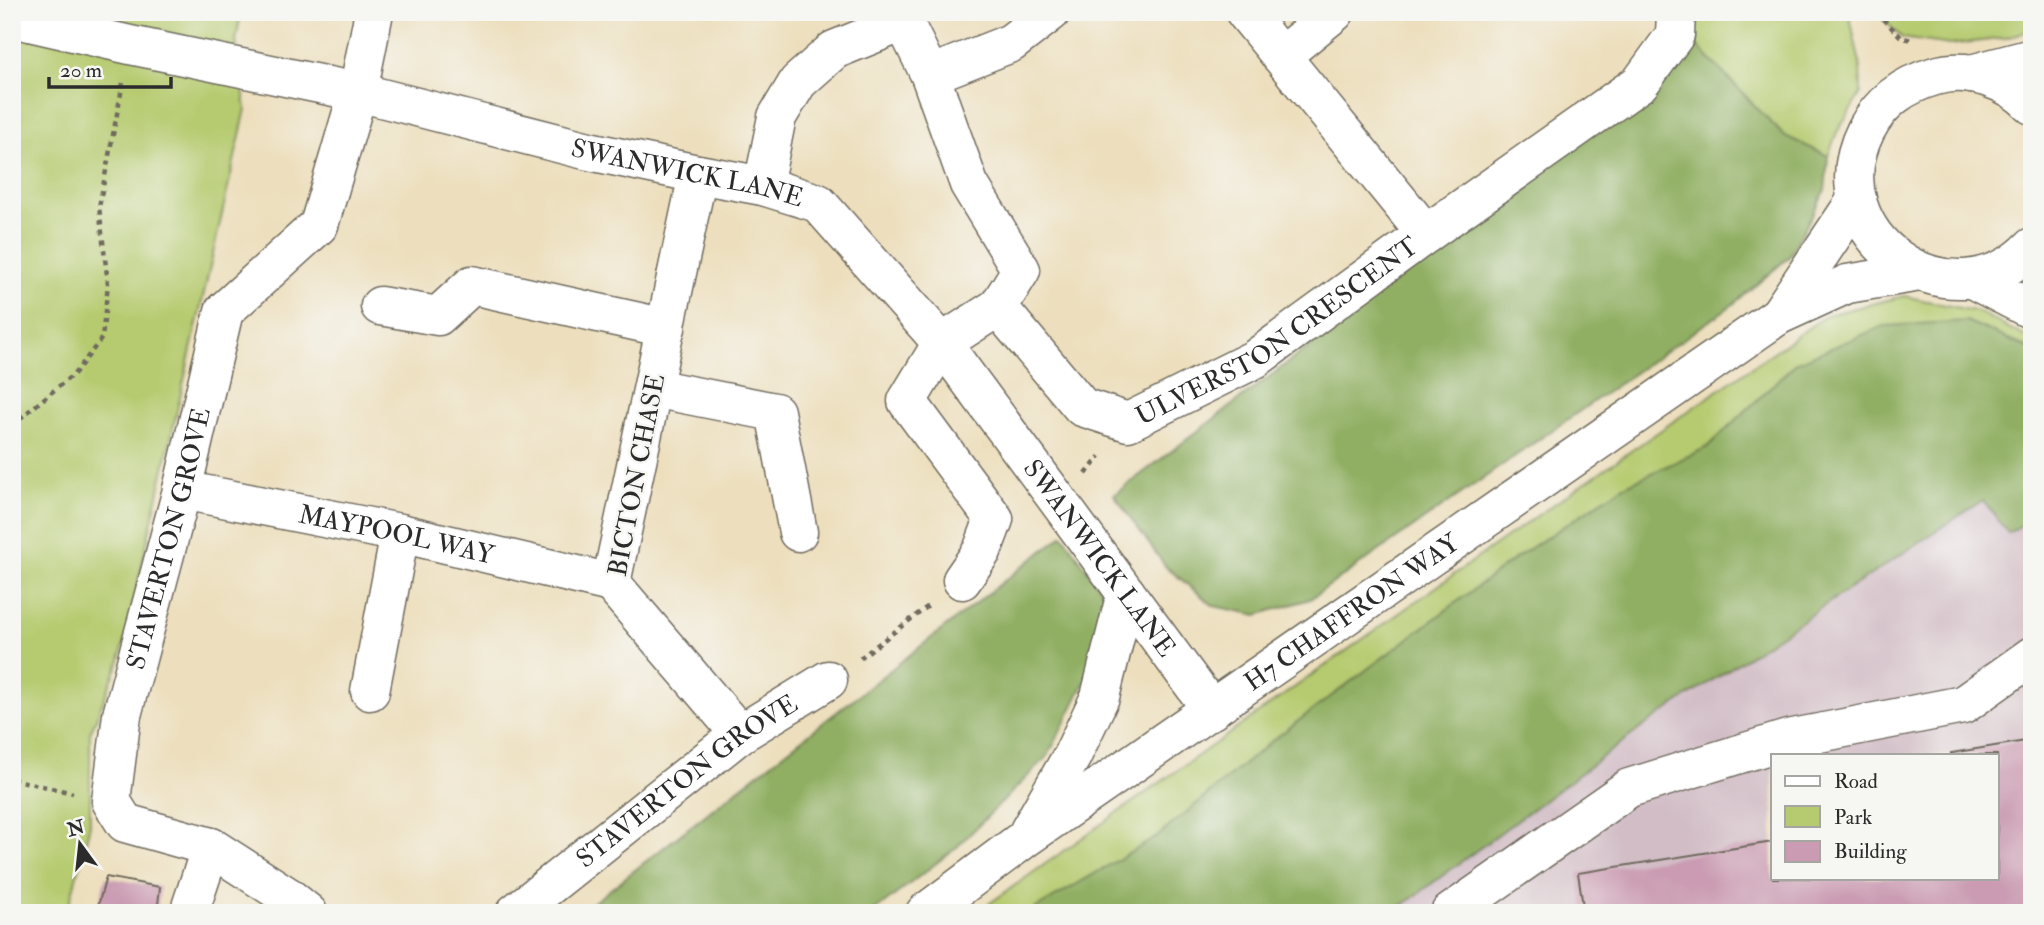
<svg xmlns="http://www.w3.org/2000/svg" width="2044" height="925" font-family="'IM FELL Double Pica',serif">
<rect width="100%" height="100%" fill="#f6f6f2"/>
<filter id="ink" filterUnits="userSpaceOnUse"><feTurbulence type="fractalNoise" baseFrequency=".0143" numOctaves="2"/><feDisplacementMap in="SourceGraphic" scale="14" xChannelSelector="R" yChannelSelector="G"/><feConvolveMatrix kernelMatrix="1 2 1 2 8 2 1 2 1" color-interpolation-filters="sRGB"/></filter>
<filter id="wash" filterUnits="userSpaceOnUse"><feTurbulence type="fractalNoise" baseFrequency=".00686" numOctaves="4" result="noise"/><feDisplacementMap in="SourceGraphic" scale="28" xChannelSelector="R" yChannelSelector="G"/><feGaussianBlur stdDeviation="1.57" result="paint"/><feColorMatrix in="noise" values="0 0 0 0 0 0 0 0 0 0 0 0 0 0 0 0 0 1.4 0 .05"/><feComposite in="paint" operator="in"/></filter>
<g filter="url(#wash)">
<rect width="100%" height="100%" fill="#eddfbd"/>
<!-- industrial -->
<path fill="#d2bdc6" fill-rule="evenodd" d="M1983,500L2008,533L2032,519V913H1392L1648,723ZM1773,755H1997V878H1773Z"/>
<!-- green -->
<g fill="#b6cb6f" stroke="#707b4d" stroke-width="2">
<path d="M15,12H241L236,41L246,109L120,660L90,733V825L67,913H12V24Z"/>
<path d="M1697,12H1849L1860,64L1861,93L1837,132L1828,156L1783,135L1693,42L1697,20Z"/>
<path d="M1876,12H2032V29L2006,38L1950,45L1902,38Z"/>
<path d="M1904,296L1978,312L2032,340V350L1966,321L1797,362L1708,447L1624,486L1513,560L1273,740L1157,837L1028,913H976L1521,527L1827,315Z"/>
</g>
<!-- forest -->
<g fill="#90af62" stroke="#5e6d46" stroke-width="2">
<path d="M1693,42L1783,135L1828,156L1825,191L1789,257L1732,305L1310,599L1257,615L1214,606L1166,567L1114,495L1658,81Z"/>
<path d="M1966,321L2032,350V519L2008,533L1983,500L1648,723L1392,913H1028L1157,837L1273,740L1513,560L1624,486L1708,447L1797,362L1884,326Z"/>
<path d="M1063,535L1104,594L1087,678L1048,756L957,847L872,913H580Z"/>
</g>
<g id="blocks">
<!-- building -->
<g fill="#ca9bb2">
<path d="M2032,740V913H1584L1578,873L1773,842V878H1997V755H1951V753Z"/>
<path d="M106,877L160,887L157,913H96Z"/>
</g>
</g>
</g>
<g filter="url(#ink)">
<use href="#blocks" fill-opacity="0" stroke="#6f6a5e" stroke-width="2"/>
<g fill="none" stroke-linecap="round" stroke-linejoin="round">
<defs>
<g id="minor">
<path id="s1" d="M899,12L930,75L969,184L1021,270L998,307L1082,407L1128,422L1255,359L1426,234L1640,83L1675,35L1676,12"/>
<path d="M1245,12L1426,234"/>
<path id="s2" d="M12,18L130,45L358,92L589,151L698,174L763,186L818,203L942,343L1212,710"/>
<path d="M1281,56L1335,12"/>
<path d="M1971,74L2032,58"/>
<path d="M930,75L1011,43L1051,12"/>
<path d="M2032,105C2008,80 1968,66 1935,76C1904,85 1881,101 1866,130C1813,235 1951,331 2032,247"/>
<path d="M698,174L611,583L740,734"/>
<path d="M763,186L777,117L798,82L834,50L903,22"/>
<path d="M1972,279L2032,310"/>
<path d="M380,306L438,316L472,285L666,328"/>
<path d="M1779,315L1857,199"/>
<path d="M653,388L775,412L798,532"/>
<path id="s3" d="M182,490L400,533L611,583"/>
<path d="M962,580L982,551L994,519L907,401L942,343L998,307"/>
<path d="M370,691L400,533"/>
<path d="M1029,831L1072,756L1100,697L1126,593"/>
<path d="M189,913L211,847"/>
<path id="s4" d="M308,913L287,896L211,847L125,823L111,801L122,715L182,490L224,311L319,225L358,92L374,12"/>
<path id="s5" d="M515,913L740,734L828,680"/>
<path id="s6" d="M925,913L1024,839L1779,315L1847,284L1920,272"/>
<path d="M1450,913L1629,788L1788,739L1963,705L2032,656"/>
</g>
</defs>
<!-- minor casing -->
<use href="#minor" stroke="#6f6a5e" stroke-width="41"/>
<!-- path -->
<g stroke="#6f6a5e" stroke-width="4.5" stroke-dasharray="5 5" stroke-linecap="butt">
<path d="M1876,12L1902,38L1914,40"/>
<path d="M12,425L75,373L102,338L108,284L99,207L123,83"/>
<path d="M1086,474L1100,456"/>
<path d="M860,658L931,604"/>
<path d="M12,779L73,793"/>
</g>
<!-- minor -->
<use href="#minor" stroke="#fff" stroke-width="38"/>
</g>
</g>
<g text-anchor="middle" stroke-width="5" stroke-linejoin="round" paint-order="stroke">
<!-- street labels -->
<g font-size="26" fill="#2b2b2b" stroke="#f6f6f2">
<text dy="9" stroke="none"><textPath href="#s2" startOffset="693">SWANWICK LANE</textPath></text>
<text dy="9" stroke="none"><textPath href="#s1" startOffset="684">ULVERSTON CRESCENT</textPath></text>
<text transform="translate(636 475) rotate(-79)" y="9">BICTON CHASE</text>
<text dy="9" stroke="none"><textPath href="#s3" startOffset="219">MAYPOOL WAY</textPath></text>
<text dy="9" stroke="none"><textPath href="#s4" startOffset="502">STAVERTON GROVE</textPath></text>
<text dy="9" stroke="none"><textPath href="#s2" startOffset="1281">SWANWICK LANE</textPath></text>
<text dy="9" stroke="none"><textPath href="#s6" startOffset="522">H7 CHAFFRON WAY</textPath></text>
<text dy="9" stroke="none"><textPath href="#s5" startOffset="217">STAVERTON GROVE</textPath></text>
</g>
</g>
<!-- margin -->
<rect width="2044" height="925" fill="none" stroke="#f6f6f2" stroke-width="42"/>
<!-- legend -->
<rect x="1771" y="754" width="228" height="126" fill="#f6f6f2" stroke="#a5a5a2" stroke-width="2"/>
<rect x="1785" y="776" width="35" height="10" fill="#ffffff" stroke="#a5a5a2" stroke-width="2"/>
<text x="1834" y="788" font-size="21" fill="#2b2b2b">Road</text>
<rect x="1785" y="806" width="35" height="21" fill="#b6cb6f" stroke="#a5a5a2" stroke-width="2"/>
<text x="1834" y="824" font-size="21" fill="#2b2b2b">Park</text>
<rect x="1785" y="841" width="35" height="21" fill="#ca9bb2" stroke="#a5a5a2" stroke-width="2"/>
<text x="1834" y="858" font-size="21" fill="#2b2b2b">Building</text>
<!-- north arrow -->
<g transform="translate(80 844) rotate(345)" stroke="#f6f6f2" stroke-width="5" paint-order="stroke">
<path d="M0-5L12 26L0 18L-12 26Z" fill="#2b2b2b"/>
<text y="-10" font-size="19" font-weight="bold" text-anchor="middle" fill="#2b2b2b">N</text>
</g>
<!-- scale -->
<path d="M49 77v10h122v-10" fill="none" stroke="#2b2b2b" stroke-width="3.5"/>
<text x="60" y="77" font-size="21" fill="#2b2b2b" stroke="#f6f6f2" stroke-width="5" paint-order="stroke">20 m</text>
</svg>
